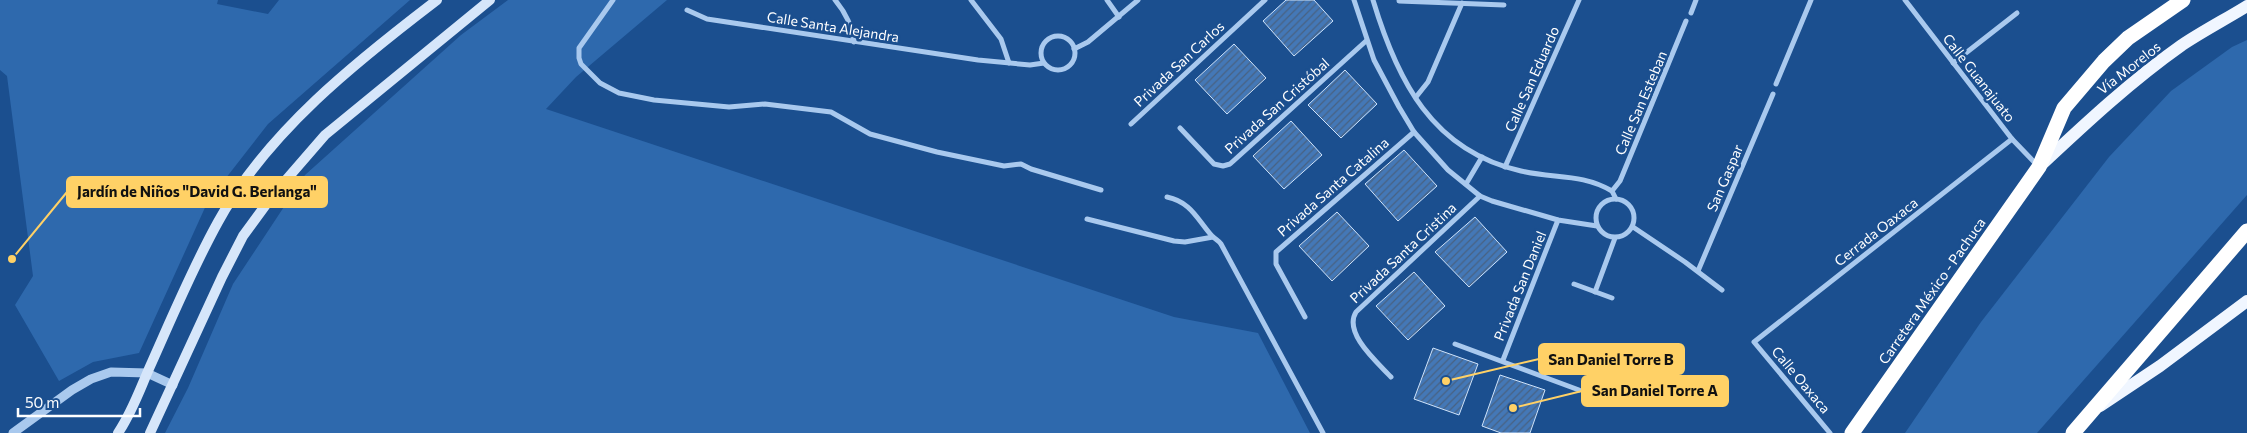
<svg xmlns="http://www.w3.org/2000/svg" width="2247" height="433" font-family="Commissioner,sans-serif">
<defs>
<pattern id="building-hatch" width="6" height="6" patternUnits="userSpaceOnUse" patternTransform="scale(1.25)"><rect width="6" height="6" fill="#4478b7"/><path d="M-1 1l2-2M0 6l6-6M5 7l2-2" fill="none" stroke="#486282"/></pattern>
</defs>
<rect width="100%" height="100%" fill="#1b4f8f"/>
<!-- green -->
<g fill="#2e69ad">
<path d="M0,0H218L217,4L268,14L279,0H410L268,124L208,201L139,353L93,362L59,381L15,305L33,276L7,76L0,70Z"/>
<path d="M508,0H667L576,77L546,109L1174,317L1258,333L1310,433H165L188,388L233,284L305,175L461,35Z"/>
<path d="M2247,40V195L2037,433H1905L1981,322L2109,157L2171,91L2232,47Z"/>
</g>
<!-- building -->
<g fill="url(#building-hatch)" stroke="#cfe3fa">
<path d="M1286,0H1314L1333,21L1294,56L1263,21Z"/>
<path d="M1234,44L1266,78L1227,114L1195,80Z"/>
<path d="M1345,70L1377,104L1341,138L1308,105Z"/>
<path d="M1291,121L1322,155L1284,189L1253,156Z"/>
<path d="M1404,150L1437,186L1398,221L1365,184Z"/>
<path d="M1337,212L1369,246L1332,281L1299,246Z"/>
<path d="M1475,217L1507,252L1469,287L1435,252Z"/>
<path d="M1414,272L1445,306L1408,340L1376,306Z"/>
<path d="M1433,348L1478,364L1459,415L1414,399Z"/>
<path d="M1500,375L1545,390L1530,433H1501L1482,426Z"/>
</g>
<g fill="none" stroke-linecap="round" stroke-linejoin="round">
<!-- minor -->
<g stroke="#a9c9ee" stroke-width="5">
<path d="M613,0L579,48V58L581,64L600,83L619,93L654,100L729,107L765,104L831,112L870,134L937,152L1004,166L1021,164L1031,169L1101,190"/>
<path d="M835,0C846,13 852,25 854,42"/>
<path d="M971,0L1001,39L1009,63"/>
<path d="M1107,0L1119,17"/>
<path d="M1354,0L1374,60L1399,107L1414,132L1448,170L1480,196L1492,201L1558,220L1597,226"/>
<path d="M1373,0C1397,80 1432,151 1521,171C1554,179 1581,173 1612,191L1616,199"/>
<path d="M1905,0L2012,139L2037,165"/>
<path d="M1399,1L1504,5"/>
<path d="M687,10L707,19L978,60L1030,65L1044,63"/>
<path d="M1691,13L1696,0"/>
<circle cx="1058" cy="53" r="17"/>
<path d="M1074,49L1088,42L1138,0"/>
<path d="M1953,63L2017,13"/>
<path d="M1776,84L1811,0"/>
<path d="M1416,97L1428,82L1462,3"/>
<path d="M1131,124L1265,0"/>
<path d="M1180,128L1214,164L1223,166L1230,164L1366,41"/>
<path d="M1505,167L1579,0"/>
<path d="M1466,184L1482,157"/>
<path d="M1612,191L1620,181L1686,21"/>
<path d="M1167,197C1191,202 1197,219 1212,236C1215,239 1219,241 1221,244L1323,433"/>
<circle cx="1615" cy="218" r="19"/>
<path d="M1087,219L1174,241L1185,242L1213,237"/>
<path d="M1633,227L1685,262L1722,290"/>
<path d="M1698,271L1773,94"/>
<path d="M1574,284L1612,298"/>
<path d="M1595,292L1615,238"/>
<path d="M1305,317L1276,264V252L1414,132"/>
<path d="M1455,344L1579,390"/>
<path d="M1503,360L1558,220"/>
<path d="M1391,377C1377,362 1343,333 1356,312L1480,196"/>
<path d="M1830,433L1754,342L2012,139"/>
</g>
<!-- tertiary -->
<path stroke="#a9c9ee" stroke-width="9" d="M13,433L72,390L91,379L111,372L147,373L173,385"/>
<!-- secondary -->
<g stroke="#d6e6fa" stroke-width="10">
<path d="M118,433C133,411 141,386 152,362C173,315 193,267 218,222C267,132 357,61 437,0"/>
<path d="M150,433L222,277L243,236L273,195L325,135L490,0"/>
</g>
<!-- primary -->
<g stroke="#f0f6ff" stroke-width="12">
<path d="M2040,166C2086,123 2131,81 2182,45C2203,31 2226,19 2247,6"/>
<path d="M2100,406L2160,366L2247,301"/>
</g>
<!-- motorway -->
<g stroke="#fff" stroke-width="15">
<path d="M1852,433L2039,167L2064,108L2104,61L2128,38L2183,0"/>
<path d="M2073,433L2247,231"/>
</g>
</g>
<g text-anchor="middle" stroke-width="5" stroke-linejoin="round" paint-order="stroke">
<!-- street labels -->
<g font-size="14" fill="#fff" stroke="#1b4f8f">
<text transform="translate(833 27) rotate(9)" y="5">Calle Santa Alejandra</text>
<text transform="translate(1179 64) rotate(-43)" y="5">Privada San Carlos</text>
<text transform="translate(2129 68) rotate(-38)" y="5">Vía Morelos</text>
<text transform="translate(1979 78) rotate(52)" y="5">Calle Guanajuato</text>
<text transform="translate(1532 79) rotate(-66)" y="5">Calle San Eduardo</text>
<text transform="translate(1641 103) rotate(-67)" y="5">Calle San Esteban</text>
<text transform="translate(1277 106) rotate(-42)" y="5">Privada San Cristóbal</text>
<text transform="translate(1725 178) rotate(-67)" y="5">San Gaspar</text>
<text transform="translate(1333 187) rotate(-41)" y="5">Privada Santa Catalina</text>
<text transform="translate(1876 232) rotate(-38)" y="5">Cerrada Oaxaca</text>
<text transform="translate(1403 253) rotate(-43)" y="5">Privada Santa Cristina</text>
<text transform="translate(1520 286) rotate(-68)" y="5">Privada San Daniel</text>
<text transform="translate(1932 291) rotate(-55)" y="5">Carretera México - Pachuca</text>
<text transform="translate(1801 380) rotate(50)" y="5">Calle Oaxaca</text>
</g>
</g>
<!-- callouts -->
<path fill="none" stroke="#ffd166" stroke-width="2" d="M12 259L67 192M1446 381L1539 359M1513 408L1582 391"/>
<g fill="#ffd166" stroke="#1b4f8f" stroke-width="2">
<circle cx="12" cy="259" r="5"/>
<circle cx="1446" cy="381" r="5"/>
<circle cx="1513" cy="408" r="5"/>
</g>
<g fill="#ffd166" stroke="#ffd166" stroke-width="2">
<rect x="67" y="177" width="260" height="30" rx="5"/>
<rect x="1539" y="344" width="145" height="30" rx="5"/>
<rect x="1582" y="376" width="146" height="30" rx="5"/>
</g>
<g font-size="15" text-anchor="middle" font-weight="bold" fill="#111">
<text x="197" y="197">Jardín de Niños "David G. Berlanga"</text>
<text x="1611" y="365">San Daniel Torre B</text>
<text x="1655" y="396">San Daniel Torre A</text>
</g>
<!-- scale -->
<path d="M18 408v8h122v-8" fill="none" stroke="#ffffff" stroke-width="2.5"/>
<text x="25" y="408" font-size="15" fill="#ffffff" stroke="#1b4f8f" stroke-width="4" paint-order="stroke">50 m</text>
</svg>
